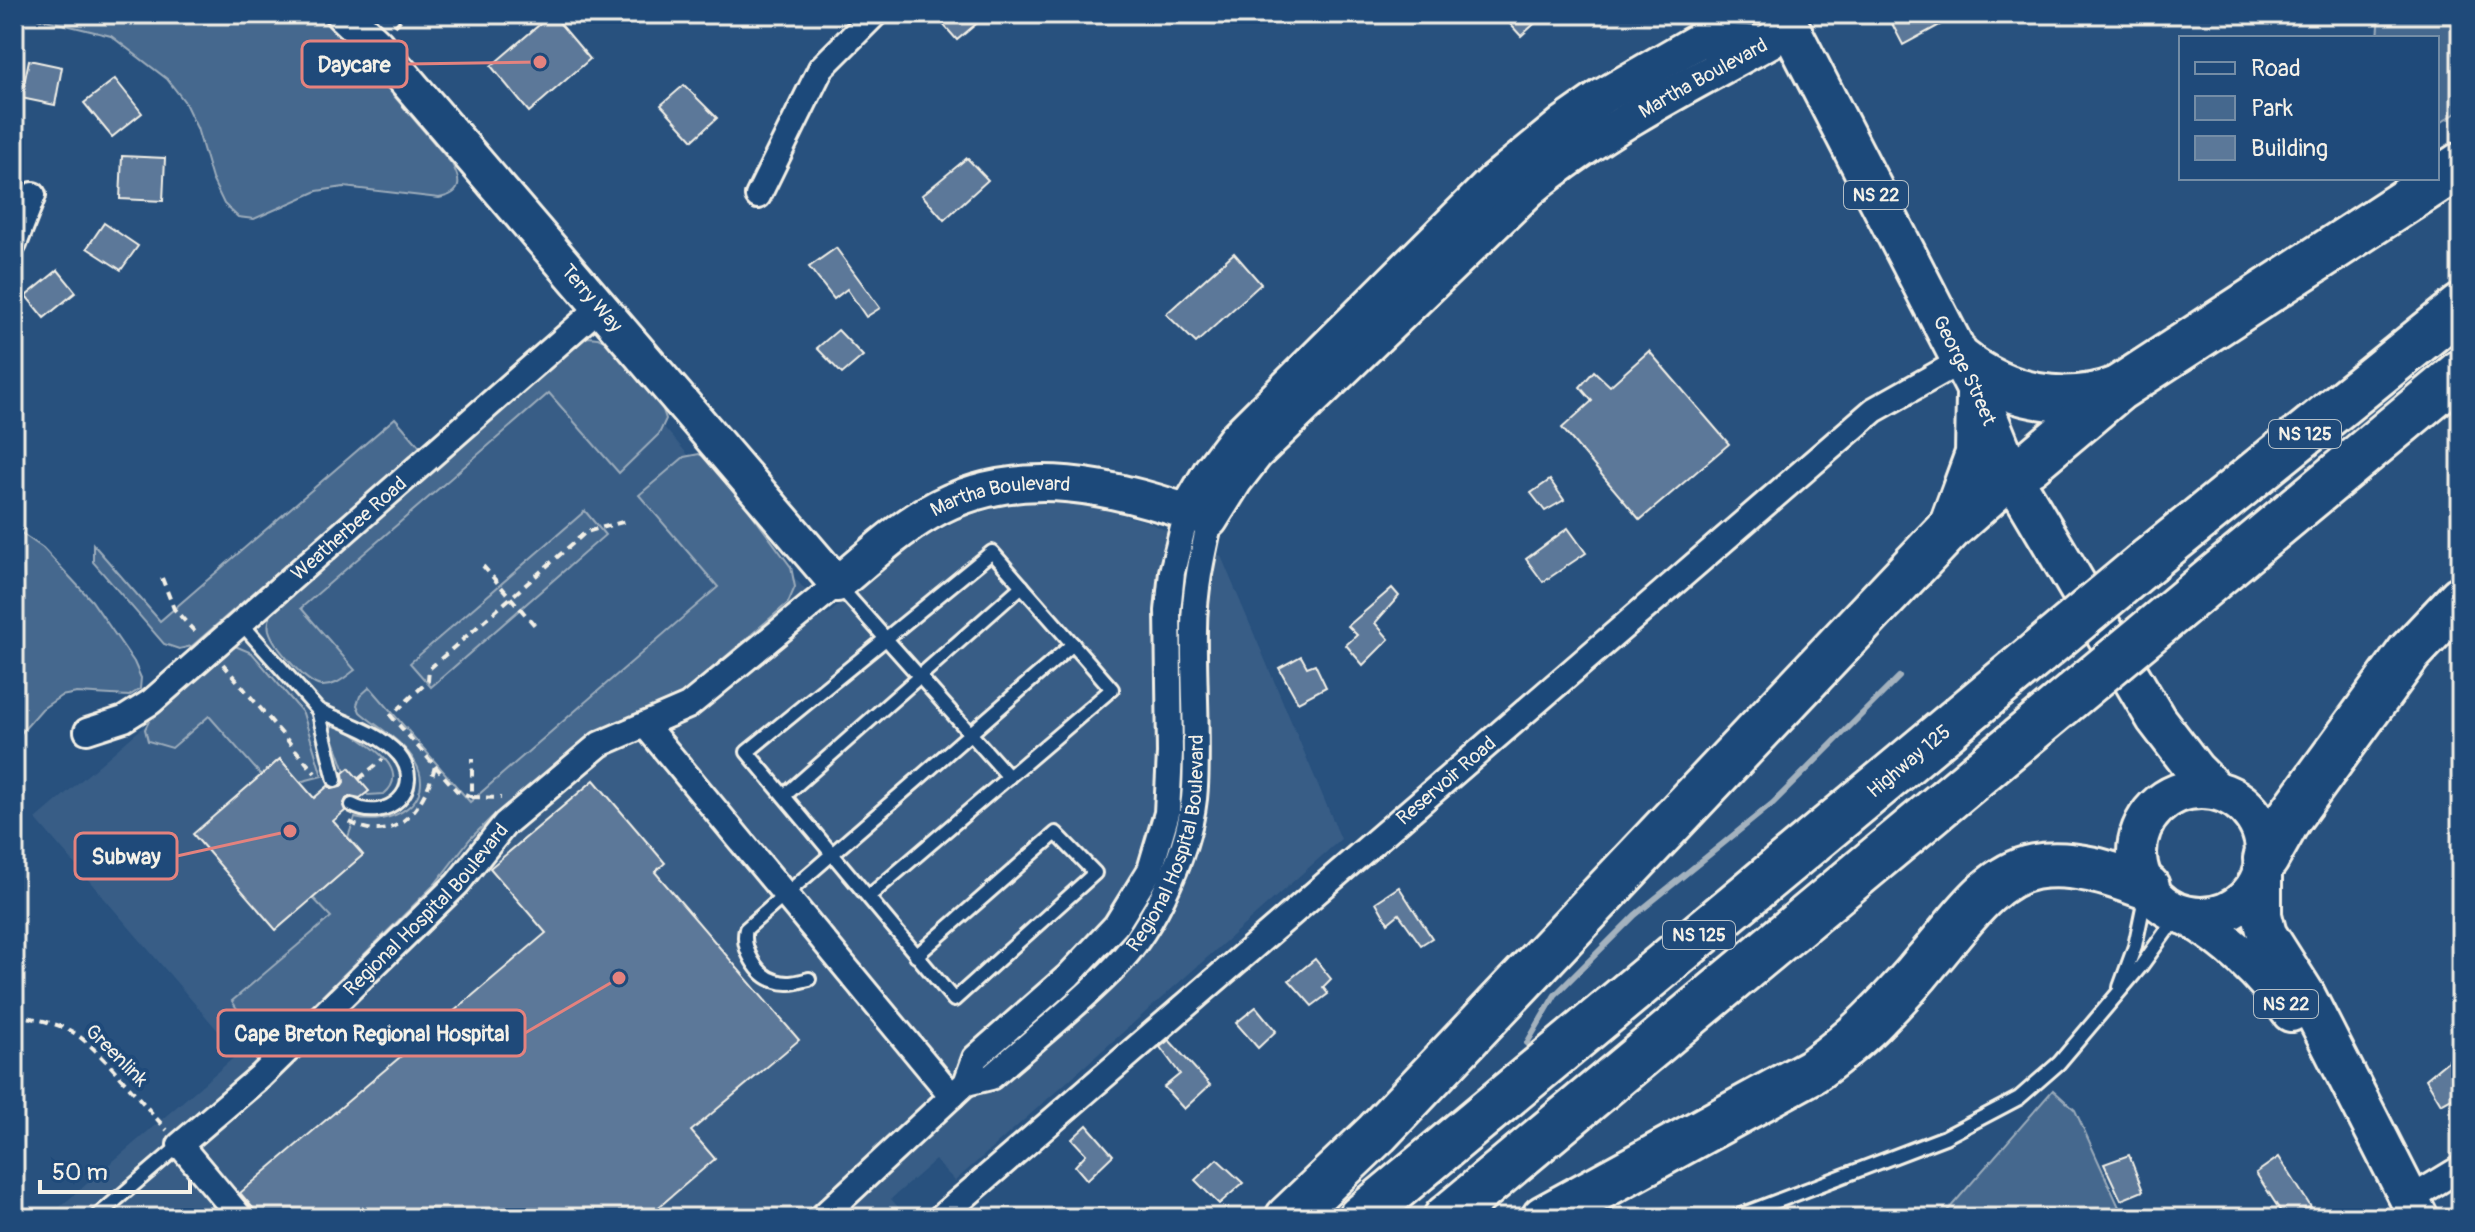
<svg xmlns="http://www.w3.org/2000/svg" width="2475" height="1232" font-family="Pangolin,sans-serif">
<rect width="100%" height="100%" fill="#28517e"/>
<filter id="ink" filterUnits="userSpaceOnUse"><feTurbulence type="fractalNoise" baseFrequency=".0125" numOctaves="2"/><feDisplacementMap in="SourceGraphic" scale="16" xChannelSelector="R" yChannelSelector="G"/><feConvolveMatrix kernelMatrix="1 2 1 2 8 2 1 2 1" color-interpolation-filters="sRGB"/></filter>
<g filter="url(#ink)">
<!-- built -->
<path fill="#375d86" d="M591,343L827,615L916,543L965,517L1018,502H1078L1148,522L1221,556L1341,839L955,1181L935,1160L891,1199L908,1218H47L238,1054L36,819Z"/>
<!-- green -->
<g fill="#45688e" stroke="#9cacbb" stroke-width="2">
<path d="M14,14H317L372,70L452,164C462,182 462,194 439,198L344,187L317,191L254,219L238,217L224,204L212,179L197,128L184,101L167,79L111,36L29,16L14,17Z"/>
<path d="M2380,14H2461V110L2437,125V38H2378Z"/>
<path d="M588,337L598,338L610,344L661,404L666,419L659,434L619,473L549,393L301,608L355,670C344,678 335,687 321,686C305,683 273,645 269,630C267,621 271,614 276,607L581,340Z"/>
<path d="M395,418L421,448L192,646L179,649L164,644L93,562V544L160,621Z"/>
<path d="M699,454L712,460L791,567L795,587L788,603L679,697L665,705L611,725L589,737L491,818L470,839L435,884L265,1053L232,1001L331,917L313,898L363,855L348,837L355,818C390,827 438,802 415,762C403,741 378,728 360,712L357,705L360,696L370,687L470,802L718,587L639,495L684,457Z"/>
<path d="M585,511L605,535L431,687L410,663Z"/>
<path d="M14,528L43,548L92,601L134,662L141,678L140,689L129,696L77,693L61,696L42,709L14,741Z"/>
<path d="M235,646L252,653L303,713L322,776L299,782L280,759L261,775L209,716L172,748L148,741L145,729L151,717L226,651Z"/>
<path d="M334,724L341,726C360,739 415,768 384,794L368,795L346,774L330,729Z"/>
<path d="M2053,1090L2075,1110L2124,1218H1941Z"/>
</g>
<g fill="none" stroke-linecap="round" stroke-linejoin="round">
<!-- stream -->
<path stroke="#a4b2be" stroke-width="6" d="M1527,1043L1555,995L1635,915L1773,803L1899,677"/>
</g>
<!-- building -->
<g fill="#5b7899" stroke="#f4f1e8" stroke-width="2">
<path d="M552,14L590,59L529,112L491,66Z"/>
<path d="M934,14H988L957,40Z"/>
<path d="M1501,14H1545L1521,36Z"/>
<path d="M1887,14H1960L1903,45Z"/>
<path d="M29,60L62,67L55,105L21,98Z"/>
<path d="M115,79L142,113L112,137L84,103Z"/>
<path d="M684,85L717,118L693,140L661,105Z"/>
<path d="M122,156L165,158L163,201L120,199Z"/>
<path d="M967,158L988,180L944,220L922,195Z"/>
<path d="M104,223L138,246L121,270L87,248Z"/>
<path d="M836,248L880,308L866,317L847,289L834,299L809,267Z"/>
<path d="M1234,253L1261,284L1196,343L1166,314Z"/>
<path d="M58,270L76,292L44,318L26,296Z"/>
<path d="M838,330L863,356L842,374L817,348Z"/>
<path d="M1649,351L1729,444L1640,520L1562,428L1592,401L1580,387L1594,371L1610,386Z"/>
<path d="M1550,480L1564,500L1545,511L1531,493Z"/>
<path d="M1568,528L1586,553L1543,582L1526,559Z"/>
<path d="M1392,588L1399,596L1375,623L1389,639L1363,665L1346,645L1357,635L1348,626Z"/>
<path d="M1301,656L1307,667L1315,664L1326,687L1298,702L1279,668Z"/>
<path d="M280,759L314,798L328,786L333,789L341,787L344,782L343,773L349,768L369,791L360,798L351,796L346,799L343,806L345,811L333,821L363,855L276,930L193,834Z"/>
<path d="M594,780L665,863L655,872L799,1040L691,1131L715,1159L646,1218H256L253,1208L240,1193L546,933L490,868Z"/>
<path d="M1399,887L1432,938L1421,945L1399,914L1388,923L1376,902Z"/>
<path d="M1315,959L1331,979L1323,987L1328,994L1312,1006L1289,980Z"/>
<path d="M1256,1007L1276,1031L1258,1048L1236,1023Z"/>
<path d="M1169,1040L1210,1085L1184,1109L1164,1087L1180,1074L1160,1047Z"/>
<path d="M2461,1050V1093L2441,1104L2426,1079Z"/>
<path d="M1087,1125L1113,1155L1087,1180L1075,1166L1086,1154L1072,1139Z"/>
<path d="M2129,1155L2143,1191L2121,1200L2104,1164Z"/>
<path d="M2279,1157L2311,1207L2289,1218H2285L2256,1173Z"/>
<path d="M1217,1159L1243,1183L1219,1204L1195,1180Z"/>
</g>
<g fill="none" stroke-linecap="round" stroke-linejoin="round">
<defs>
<g id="lane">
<path d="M839,586L1009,777"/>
<path d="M241,623L318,710"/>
<path d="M335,780L318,710C344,722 380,733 399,755C426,788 387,824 352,805"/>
<path d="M784,796L1022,586"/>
<path d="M868,897L1112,689L992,552L747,752L954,1000L1095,873L1056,833L916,956"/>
<path d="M809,979C798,982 788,985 776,981C757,976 741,948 746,929L1073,644"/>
<path d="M2120,987L2135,946L2146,893"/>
<path d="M95,1218L180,1145"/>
<path d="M1733,1218L1945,1137L2019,1098L2059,1063L2141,966L2167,930L2185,918"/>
</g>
<g id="street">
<path d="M758,196L821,68L875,14"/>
<path d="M14,244L33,195"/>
<path d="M645,725L952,1096"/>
<path id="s1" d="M87,731L124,719L151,702L600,307"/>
<path id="s2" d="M966,1083L991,1077C1032,1041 1076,1007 1114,968C1155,927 1192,845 1195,787C1198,735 1193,681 1194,629C1194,592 1202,556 1210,520"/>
<path d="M2410,1199L2461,1168"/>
<path id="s3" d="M942,1216L1874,410L1961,361"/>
<path id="s4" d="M241,1218L180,1145L261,1076L457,884L505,824L600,744L688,706L837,584"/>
<path d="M821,1218L966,1083L975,1058L1068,976L1116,925L1150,870L1167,813L1170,753L1168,611L1172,572L1187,512"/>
</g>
<g id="secondary">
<path id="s5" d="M343,14L376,45L837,584C866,560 895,532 928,513C1018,460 1119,487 1210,520L1235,480L1256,453L1529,190C1608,124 1701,79 1791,29"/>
<path d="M1187,512L1211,471L1236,438L1495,180L1563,124L1603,96L1700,40L1763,44"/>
</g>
<g id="primary">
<path id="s6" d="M1783,14L1979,395L2011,474L2156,719L2195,770L2214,789"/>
<circle cx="2201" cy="853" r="64"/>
<path d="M2262,876V915L2267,934L2305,994L2419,1218"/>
<path d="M2188,916C2228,940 2264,974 2291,1012"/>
</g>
<g id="highway">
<path d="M1961,361C2005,396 2064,409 2117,389"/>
<path d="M1953,522L1978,454L1979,395"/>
<path d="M2149,560L2461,307"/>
<path d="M2174,611L2461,372"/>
<path d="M2266,859L2289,818L2409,653L2461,598"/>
<path d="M1288,1218L1377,1133L1950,528L2011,474L2030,463L2119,388L2461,165"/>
<path id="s7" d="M1360,1218L2039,652"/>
<path d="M1446,1218L2062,704"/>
<path d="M1544,1218L1812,1071C1835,1054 1857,1037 1877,1016C1894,999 1911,981 1926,962C1956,929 1987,876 2034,867C2072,860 2112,874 2147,887"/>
</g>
</defs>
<!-- lane casing -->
<use href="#lane" stroke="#f4f1e8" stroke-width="18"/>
<!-- street casing -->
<use href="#street" stroke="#f4f1e8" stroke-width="30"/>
<!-- secondary casing -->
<use href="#secondary" stroke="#f4f1e8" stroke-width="40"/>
<!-- primary casing -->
<use href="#primary" stroke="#f4f1e8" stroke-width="44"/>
<!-- highway casing -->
<use href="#highway" stroke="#f4f1e8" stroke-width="50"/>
<!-- path -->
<g stroke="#f4f1e8" stroke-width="4" stroke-dasharray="8 6" stroke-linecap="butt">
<path d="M395,26L406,14"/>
<path d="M483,566L538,629"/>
<path d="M162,578L174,609L196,633"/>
<path d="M223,664L315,773"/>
<path d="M435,766L457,791L472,797V758"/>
<path d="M359,779L383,759"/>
<path d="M472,797L501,798"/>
<path d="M350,822C396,848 425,806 435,766L391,716L428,681L429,669L586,532L626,521"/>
<path d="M14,1015C33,1018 52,1022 69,1030C96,1043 144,1106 167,1130"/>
</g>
<!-- lane -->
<use href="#lane" stroke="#1f4a7a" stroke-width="12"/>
<!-- street -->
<use href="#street" stroke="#1f4a7a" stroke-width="24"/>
<!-- secondary -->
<use href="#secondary" stroke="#1f4a7a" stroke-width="34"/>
<!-- primary -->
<use href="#primary" stroke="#1f4a7a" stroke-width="38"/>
<!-- highway -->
<use href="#highway" stroke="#1f4a7a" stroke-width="44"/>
<defs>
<g id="highway-bridge">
<path d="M2039,652L2149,560"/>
<path d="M2062,704L2174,611"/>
</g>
</defs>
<!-- highway-bridge casing -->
<use href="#highway-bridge" stroke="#f4f1e8" stroke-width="50" stroke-linecap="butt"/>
<!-- highway-bridge -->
<use href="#highway-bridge" stroke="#1f4a7a" stroke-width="44"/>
</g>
</g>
<g text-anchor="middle" stroke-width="8" stroke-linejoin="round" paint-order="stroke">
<!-- shield labels -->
<g fill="#1f4a7a" stroke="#b4bfc7" stroke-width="2">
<rect x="1844" y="181" width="64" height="28" rx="6"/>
<rect x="2269" y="420" width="72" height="28" rx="6"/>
<rect x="1663" y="921" width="72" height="28" rx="6"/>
<rect x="2254" y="990" width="64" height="28" rx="6"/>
</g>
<g font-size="18" font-weight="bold" fill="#f4f1e8">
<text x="1876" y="201">NS 22</text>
<text x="2305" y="440">NS 125</text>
<text x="1699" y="941">NS 125</text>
<text x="2286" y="1010">NS 22</text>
</g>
<!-- street labels -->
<g font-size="20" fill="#f4f1e8" stroke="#1f4a7a">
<text dy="7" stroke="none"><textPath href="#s5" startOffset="1830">Martha Boulevard</textPath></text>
<text dy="7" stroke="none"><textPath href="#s5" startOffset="378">Terry Way</textPath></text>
<text dy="7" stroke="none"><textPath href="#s6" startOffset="400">George Street</textPath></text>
<text dy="7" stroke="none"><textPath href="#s5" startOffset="946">Martha Boulevard</textPath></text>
<text dy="7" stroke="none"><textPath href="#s1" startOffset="334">Weatherbee Road</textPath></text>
<text dy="7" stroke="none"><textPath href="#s7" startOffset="714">Highway 125</textPath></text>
<text dy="7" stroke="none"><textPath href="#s3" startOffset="666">Reservoir Road</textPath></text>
<text dy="7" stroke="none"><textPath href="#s2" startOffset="330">Regional Hospital Boulevard</textPath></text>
<text dy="7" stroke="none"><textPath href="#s4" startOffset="436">Regional Hospital Boulevard</textPath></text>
<text transform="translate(117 1055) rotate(45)" y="7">Greenlink</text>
</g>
</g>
<!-- callouts -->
<path fill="none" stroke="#e4827e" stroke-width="3" d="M540 62L407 64M290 831L177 856M619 978L525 1033"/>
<g fill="#e4827e" stroke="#1f4a7a" stroke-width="3">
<circle cx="540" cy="62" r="8"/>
<circle cx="290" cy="831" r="8"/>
<circle cx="619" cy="978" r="8"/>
</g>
<g fill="#1f4a7a" stroke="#e4827e" stroke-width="3">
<rect x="302" y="41" width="105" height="46" rx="8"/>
<rect x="75" y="833" width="102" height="46" rx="8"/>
<rect x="218" y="1010" width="307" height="46" rx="8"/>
</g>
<g font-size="22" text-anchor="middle" font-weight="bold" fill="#f4f1e8">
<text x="354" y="72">Daycare</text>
<text x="126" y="864">Subway</text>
<text x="372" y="1041">Cape Breton Regional Hospital</text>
</g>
<!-- margin -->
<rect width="2475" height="1232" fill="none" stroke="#1f4a7a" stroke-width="48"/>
<rect x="24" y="24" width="2427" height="1184" fill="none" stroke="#f4f1e8" stroke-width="3" filter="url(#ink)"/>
<!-- legend -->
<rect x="2179" y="36" width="260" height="144" fill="#1f4a7a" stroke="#748da6" stroke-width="2"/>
<rect x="2195" y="62" width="40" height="12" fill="#1f4a7a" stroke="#748da6" stroke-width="2"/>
<text x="2251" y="76" font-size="24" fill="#f4f1e8">Road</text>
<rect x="2195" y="96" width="40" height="24" fill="#45688e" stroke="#748da6" stroke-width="2"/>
<text x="2251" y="116" font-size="24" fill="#f4f1e8">Park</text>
<rect x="2195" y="136" width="40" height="24" fill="#5b7899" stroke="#748da6" stroke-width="2"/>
<text x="2251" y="156" font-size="24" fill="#f4f1e8">Building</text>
<!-- scale -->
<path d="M40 1180v12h150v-12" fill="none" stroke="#f4f1e8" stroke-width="4"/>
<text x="52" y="1180" font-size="24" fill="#f4f1e8" stroke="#1f4a7a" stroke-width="6" paint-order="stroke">50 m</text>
</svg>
